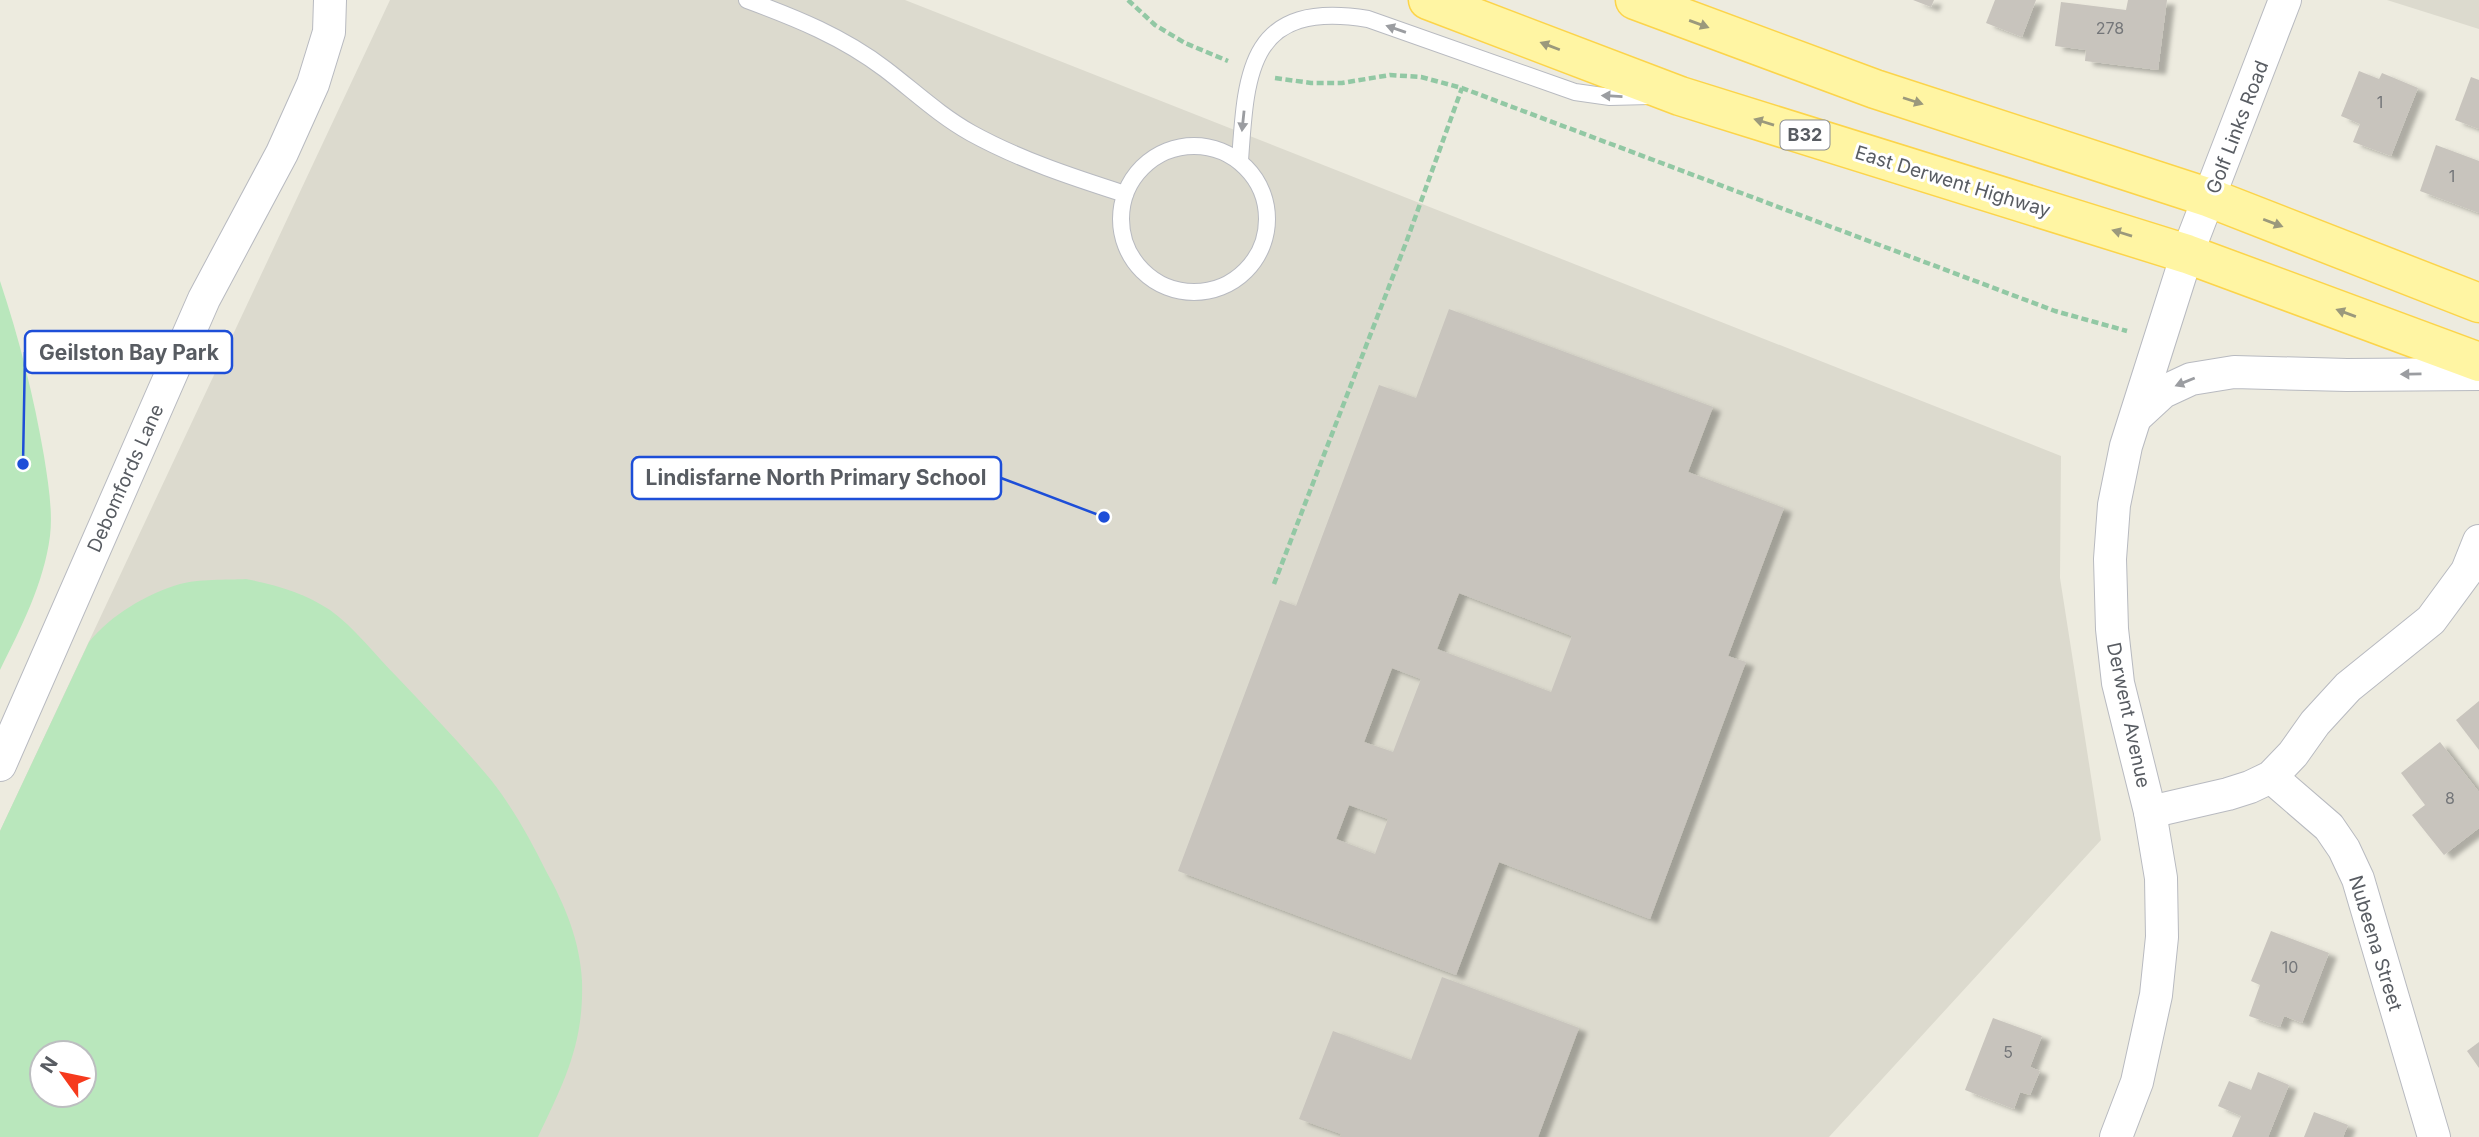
<svg xmlns="http://www.w3.org/2000/svg" width="2479" height="1137" font-family="Inter,sans-serif">
<defs>
<filter id="shadow"><feDropShadow dx="8" dy="4.5" stdDeviation="2" flood-color="#0004"/></filter>
</defs>
<rect width="100%" height="100%" fill="#edebdf"/>
<!-- education -->
<g fill="#dcdace" fill-rule="evenodd">
<path d="M390,0H905L2061,456L2060,578L2101,840L1829,1137H0V831ZM42,1053H84V1095H42Z"/>
<path d="M2387,0H2479V29Z"/>
</g>
<!-- green -->
<g fill="#b9e7bc" fill-rule="evenodd">
<path d="M0,281C19,338 34,397 44,456C48,482 53,510 50,536C44,583 21,628 0,670Z"/>
<path d="M246,579C276,585 305,593 330,610C354,627 377,657 398,678C429,711 462,745 491,780C513,808 530,839 546,871C565,905 580,941 582,981C584,1044 564,1082 538,1137H0V831L89,642C111,615 146,594 180,584C197,579 228,580 246,579ZM84,1053V1095H42V1053Z"/>
</g>
<!-- building -->
<g fill="#c8c4bd" fill-rule="evenodd" filter="url(#shadow)">
<path d="M1913,0H1934L1931,7Z"/>
<path d="M1995,0H2036L2022,37L1986,23Z"/>
<path d="M2128,0H2167L2158,70L2085,61L2086,50L2055,46L2061,2L2126,10Z"/>
<path d="M2359,71L2379,79L2382,73L2418,88L2391,156L2353,142L2360,124L2341,116Z"/>
<path d="M2471,77L2479,80V129L2455,120Z"/>
<path d="M2436,145L2479,161V213L2420,191Z"/>
<path d="M1449,309L1713,407L1688,472L1784,508L1728,656L1746,662L1650,919L1499,862L1456,975L1178,871L1280,600L1296,606L1379,385L1416,398ZM1459,593L1572,636L1551,692L1437,649ZM1392,668L1421,679L1393,752L1364,742ZM1349,805L1388,819L1375,854L1336,839Z"/>
<path d="M2479,701V750L2456,720Z"/>
<path d="M2440,742L2479,792V828L2444,855L2412,815L2425,805L2401,773Z"/>
<path d="M2271,931L2329,953L2302,1023L2284,1016L2280,1027L2249,1016L2260,985L2251,981Z"/>
<path d="M1442,977L1579,1028L1538,1137H1340L1341,1134L1299,1119L1333,1031L1411,1060Z"/>
<path d="M1993,1018L2042,1036L2030,1067L2040,1071L2030,1095L2020,1092L2014,1109L1965,1090Z"/>
<path d="M2479,1042V1068L2467,1051Z"/>
<path d="M2258,1072L2289,1085L2268,1137H2232L2241,1116L2218,1106L2229,1081L2251,1090Z"/>
<path d="M2314,1112L2348,1125L2343,1137H2304Z"/>
</g>
<g fill="none" stroke-linecap="round" stroke-linejoin="round">
<defs>
<g id="lane">
<path d="M747,0C796,18 843,37 885,69C914,91 939,115 971,133C1020,160 1072,177 1125,194"/>
<circle cx="1194" cy="219" r="73"/>
<path d="M1240,161C1246,69 1250,0 1368,19L1575,92L1610,97L1650,96"/>
</g>
<g id="street">
<path d="M2137,416L2163,392L2191,379L2234,372L2347,375L2479,374"/>
<path d="M0,765L204,299L282,153L313,84L329,32L330,0"/>
<path d="M2271,777L2329,827L2344,849L2358,879L2434,1137"/>
<path d="M2150,812L2228,794L2250,787L2271,777L2293,754L2315,723L2348,687L2431,620L2467,571L2479,541"/>
<path d="M2116,1137L2137,1082L2156,995L2162,937L2161,878L2150,812L2118,683L2112,629L2110,559L2114,505L2126,446L2187,254L2285,0"/>
</g>
<g id="primary">
<path d="M1428,0L1680,96L2187,254L2479,362"/>
<path d="M1635,0L1875,89L2210,198L2479,303"/>
</g>
</defs>
<!-- lane casing -->
<use href="#lane" stroke="#b8bac0" stroke-width="18"/>
<!-- street casing -->
<use href="#street" stroke="#b8bac0" stroke-width="34"/>
<!-- primary casing -->
<use href="#primary" stroke="#fcd44a" stroke-width="41"/>
<!-- path -->
<g stroke="#92c8a4" stroke-width="4.5" stroke-dasharray="7 3.5" stroke-linecap="butt">
<path d="M1128,0L1155,25L1185,43L1228,61"/>
<path d="M1275,78L1311,83H1342L1390,75L1421,77L1462,88L2055,311L2127,331"/>
<path d="M1274,584L1407,240L1462,88"/>
</g>
<!-- lane -->
<use href="#lane" stroke="#fff" stroke-width="16"/>
<!-- street -->
<use href="#street" stroke="#fff" stroke-width="32"/>
<!-- primary -->
<use href="#primary" stroke="#fff5a3" stroke-width="38"/>
</g>
<!-- one-way arrows -->
<defs><path id="oneway-solid" d="M-6-.8H1V-3.2L6.5 0L1 3.2V.8H-6Z" transform="scale(1.75)"/></defs>
<g fill="#9b997c">
<use href="#oneway-solid" transform="translate(1699 24) rotate(20)"/>
<use href="#oneway-solid" transform="translate(1550 46) rotate(-159)"/>
<use href="#oneway-solid" transform="translate(1913 101) rotate(18)"/>
<use href="#oneway-solid" transform="translate(1764 122) rotate(-163)"/>
<use href="#oneway-solid" transform="translate(2273 223) rotate(21)"/>
<use href="#oneway-solid" transform="translate(2122 233) rotate(-163)"/>
<use href="#oneway-solid" transform="translate(2346 313) rotate(-160)"/>
</g>
<g fill="#9b9da1">
<use href="#oneway-solid" transform="translate(1396 29) rotate(-161)"/>
<use href="#oneway-solid" transform="translate(1612 96) rotate(-177)"/>
<use href="#oneway-solid" transform="translate(1243 121) rotate(96)"/>
<use href="#oneway-solid" transform="translate(2411 374) rotate(179)"/>
<use href="#oneway-solid" transform="translate(2185 382) rotate(158)"/>
</g>
<g text-anchor="middle" stroke-width="6" stroke-linejoin="round" paint-order="stroke">
<!-- number labels -->
<g font-size="16" fill="#747679">
<text x="2110" y="34">278</text>
<text x="2380" y="108">1</text>
<text x="2452" y="182">1</text>
<text x="2450" y="804">8</text>
<text x="2290" y="973">10</text>
<text x="2008" y="1058">5</text>
</g>
<!-- shield labels -->
<rect fill="#fff" stroke="#8a8d91" stroke-width="2" x="1780.5" y="120.5" width="49" height="29" rx="5"/>
<g font-size="18" font-weight="bold" fill="#585c62">
<text x="1805" y="141">B32</text>
</g>
<!-- street labels -->
<g font-size="19" fill="#585c62" stroke="#fff">
<text transform="translate(2237 127) rotate(-69)" y="7">Golf Links Road</text>
<text transform="translate(1953 181) rotate(17)" y="7">East Derwent Highway</text>
<text transform="translate(125 478) rotate(-66)" y="7">Debomfords Lane</text>
<text transform="translate(2129 715) rotate(78)" y="7">Derwent Avenue</text>
<text transform="translate(2376 943) rotate(73)" y="7">Nubeena Street</text>
</g>
</g>
<!-- callouts -->
<path fill="none" stroke="#1d4ed8" stroke-width="2.5" d="M23 464L25 352M1104 517L1001 478"/>
<g fill="#1d4ed8" stroke="#fff" stroke-width="2.5">
<circle cx="23" cy="464" r="7"/>
<circle cx="1104" cy="517" r="7"/>
</g>
<g fill="#fff" stroke="#1d4ed8" stroke-width="2.5">
<rect x="25" y="331" width="207" height="42" rx="7"/>
<rect x="632" y="457" width="369" height="42" rx="7"/>
</g>
<g font-size="21" text-anchor="middle" font-weight="bold" fill="#585c62">
<text x="129" y="360">Geilston Bay Park</text>
<text x="816" y="485">Lindisfarne North Primary School</text>
</g>
<!-- north arrow -->
<g transform="translate(63 1074) rotate(303)"><circle r="33" fill="#ffffff" stroke="#bcbec0" stroke-width="2"/>
<path d="M0-5L12 26L0 18L-12 26Z" fill="#f63a1d"/>
<text y="-10" font-size="19" font-weight="bold" text-anchor="middle" fill="#585c62">N</text>
</g>
</svg>
